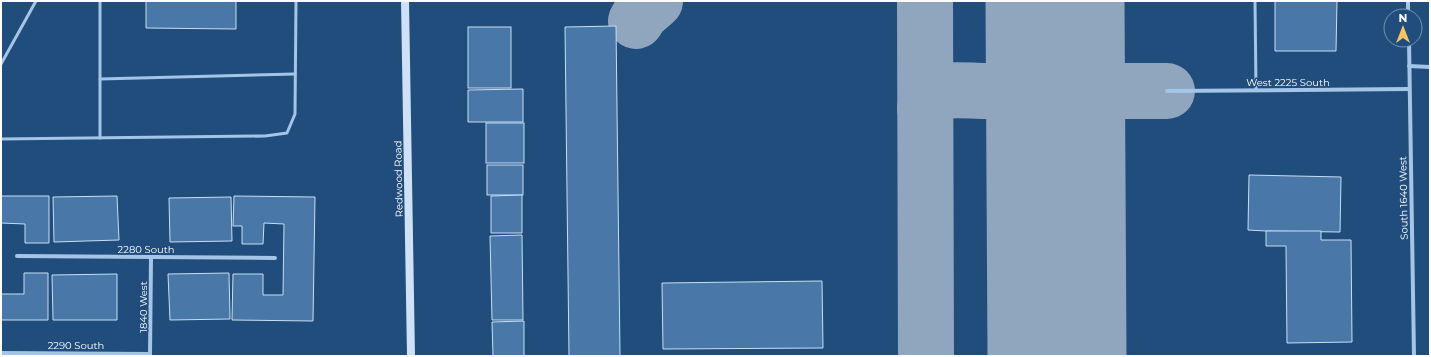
<svg xmlns="http://www.w3.org/2000/svg" width="1431" height="357" font-family="Montserrat,sans-serif">
<rect width="100%" height="100%" fill="#214d7d"/>
<g fill="none" stroke-linecap="round" stroke-linejoin="round">
<!-- taxiway -->
<g stroke="#90a6be" stroke-width="56">
<path d="M925,1L926,356"/>
<path d="M636,21L641,13L655,1"/>
<path d="M1022,91C1039,88 1050,73 1055,57"/>
<path d="M925,108L933,96L942,91C957,89 972,91 986,91C1025,91 1046,87 1056,133"/>
<path d="M1056,133C1061,115 1068,98 1086,91H1167"/>
</g>
<!-- runway -->
<path stroke="#90a6be" stroke-width="139" d="M1055,1L1057,356"/>
</g>
<!-- building -->
<g fill="#4977a7" stroke="#c8def5">
<path d="M146,1H236V29L146,28Z"/>
<path d="M1275,1H1337L1336,51H1275Z"/>
<path d="M616,26L620,356H569L565,27Z"/>
<rect x="468" y="27" width="43" height="61"/>
<path d="M523,89V122H468V90Z"/>
<rect x="486" y="123" width="38" height="40"/>
<rect x="487" y="165" width="36" height="30"/>
<path d="M1249,175L1341,177L1340,232L1266,231L1248,230Z"/>
<path d="M522,195V233H491V196Z"/>
<path d="M1,196H49V243H25V224L1,223Z"/>
<path d="M117,196L119,240L54,242L53,197Z"/>
<path d="M234,196L315,197L313,321L232,320L233,274H263V295H283L284,224L264,223L263,244H242V226H233Z"/>
<path d="M231,197L232,241L170,242L169,198Z"/>
<path d="M1266,231H1321V240H1351L1352,342L1287,343L1286,246H1266Z"/>
<path d="M522,235L523,320H492L490,236Z"/>
<path d="M24,273H48V320H1V294H24Z"/>
<path d="M229,273L230,319L170,320L168,274Z"/>
<path d="M117,274V320H53L52,275Z"/>
<path d="M822,281L823,348L663,349L662,283Z"/>
<path d="M524,321V356H493L492,322Z"/>
</g>
<g fill="none" stroke-linecap="round" stroke-linejoin="round">
<!-- lane -->
<g stroke="#a4c5e7" stroke-width="3">
<path d="M100,1V138"/>
<path d="M1255,1L1256,90"/>
<path d="M1,64L36,1"/>
<path d="M100,79L295,74"/>
<path d="M1,139L265,136L287,133L295,114L296,1"/>
</g>
<!-- street -->
<g stroke="#a4c5e7" stroke-width="4">
<path d="M1408,1V16"/>
<path d="M1409,40L1414,356"/>
<path d="M1409,66L1430,67"/>
<path d="M1167,91L1409,89"/>
<path d="M17,256L275,258"/>
<path d="M1,353L150,354"/>
<path d="M150,355L151,257"/>
</g>
<!-- secondary -->
<path stroke="#cee1f6" stroke-width="8" d="M405,1L411,356"/>
</g>
<g text-anchor="middle" stroke-width="3" stroke-linejoin="round" paint-order="stroke">
<!-- street labels -->
<g font-size="10" fill="#fff" stroke="#214d7d">
<text x="1288" y="86">West 2225 South</text>
<text transform="translate(398 179) rotate(-91)" y="4">Redwood Road</text>
<text transform="translate(1403 198) rotate(-91)" y="4">South 1640 West</text>
<text x="146" y="253">2280 South</text>
<text transform="translate(143 307) rotate(-90)" y="4">1840 West</text>
<text x="76" y="349">2290 South</text>
</g>
</g>
<!-- border -->
<rect width="1431" height="357" fill="none" stroke="#ffffff" stroke-width="4"/>
<!-- north arrow -->
<g transform="translate(1403 28)"><circle r="19" fill="#214d7d" stroke="#7a94b1"/>
<path d="M0-3L7 15L0 10L-7 15Z" fill="#f4c565"/>
<text y="-6" font-size="11" font-weight="bold" text-anchor="middle" fill="#ffffff">N</text>
</g>
</svg>
